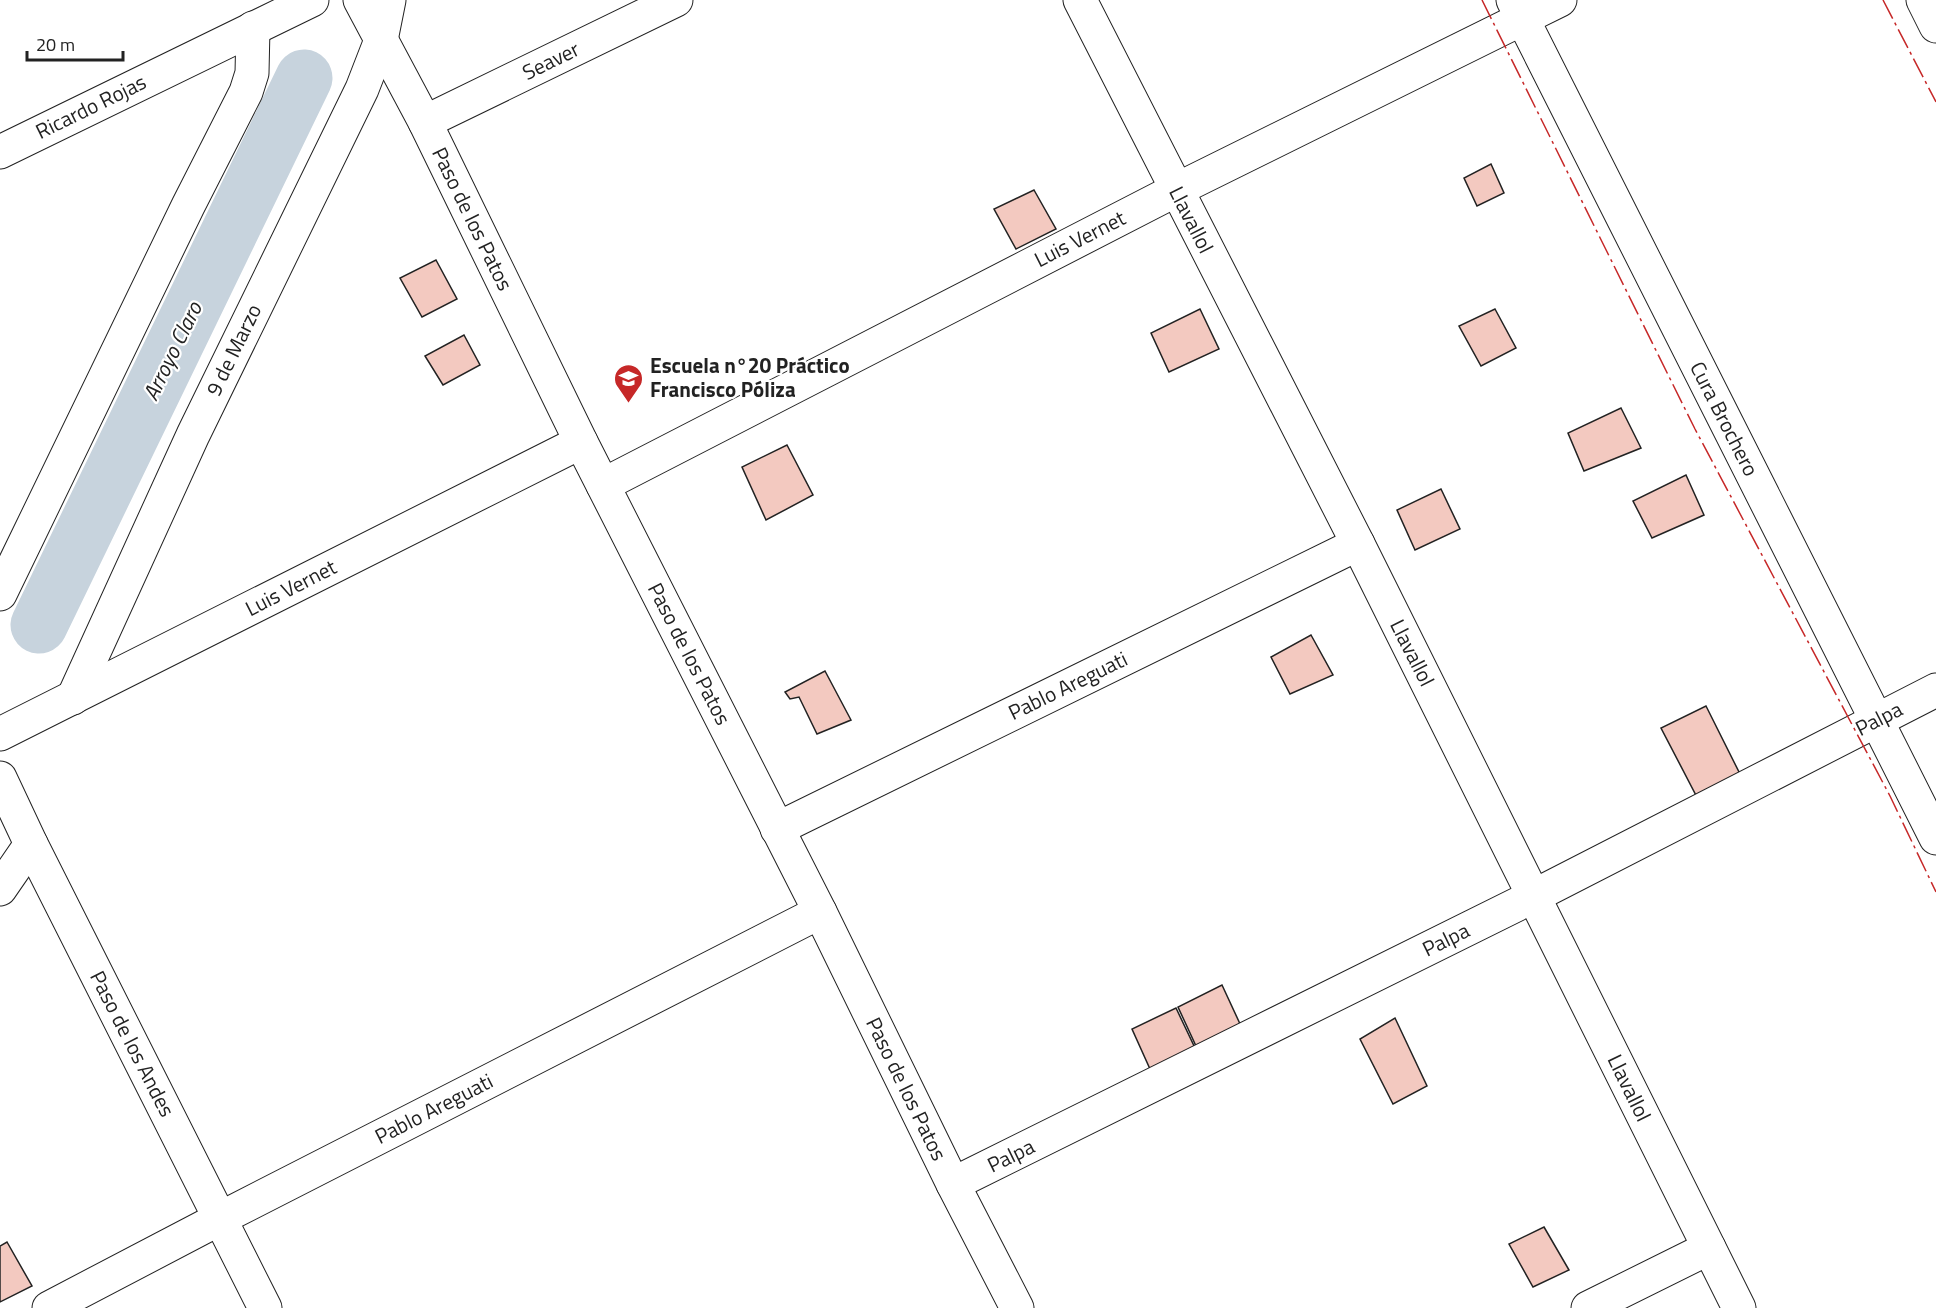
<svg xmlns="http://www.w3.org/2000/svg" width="1936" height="1308" font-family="'Titillium Web',sans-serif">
<rect width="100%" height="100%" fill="#fff"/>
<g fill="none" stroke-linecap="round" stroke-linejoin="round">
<!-- river -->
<path stroke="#c7d3dd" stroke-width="57" d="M39,625L304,78"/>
</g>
<!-- building -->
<g fill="#f3c9c0" stroke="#222" stroke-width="1.5">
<path d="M1491,164L1504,193L1477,206L1464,178Z"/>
<path d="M1034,190L1056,229L1016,249L994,209Z"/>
<path d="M436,260L457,299L422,317L400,278Z"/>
<path d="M1200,309L1219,349L1169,372L1151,333Z"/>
<path d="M1495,309L1516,348L1481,366L1459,326Z"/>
<path d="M464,335L480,365L443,385L425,356Z"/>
<path d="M1621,408L1641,448L1584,471L1568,433Z"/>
<path d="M787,445L813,495L766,520L742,467Z"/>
<path d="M1686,475L1704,515L1652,538L1633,501Z"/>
<path d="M1441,489L1460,529L1415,550L1397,510Z"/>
<path d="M1311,635L1333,675L1290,694L1271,657Z"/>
<path d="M825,671L851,720L817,734L799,697L790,699L785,692Z"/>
<path d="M1706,706L1744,782L1700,803L1661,728Z"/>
<path d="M1222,985L1241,1026L1196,1046L1178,1007Z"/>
<path d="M1176,1008L1195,1048L1150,1069L1132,1029Z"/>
<path d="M1395,1018L1427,1086L1393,1104L1360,1039Z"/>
<path d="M1544,1227L1569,1270L1533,1287L1509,1244Z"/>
<path d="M7,1242L32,1286L0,1302V1246Z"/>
</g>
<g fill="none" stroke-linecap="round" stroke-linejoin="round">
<defs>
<g id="minor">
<path d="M360,0L425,122L581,442L820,912L953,1184L1017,1308"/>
<path d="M1080,0L1358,544L1739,1308"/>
<path d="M1513,0L1936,838"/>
<path d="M1923,0L1936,26"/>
<path d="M425,122L676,0"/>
<path d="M0,152L312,0"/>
<path d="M603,485L1176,190L1560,0"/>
<path d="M0,594L188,206L246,92L252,73L253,28"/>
<path d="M73,698L193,435L362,89L381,40L389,0"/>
<path d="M0,734L581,442"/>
<path d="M0,778L31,844L265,1308"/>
<path d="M777,829L1358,544"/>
<path d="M0,889L31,844"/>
<path d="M953,1184L1534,896L1936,690"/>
<path d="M49,1308L219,1219L820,912"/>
<path d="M1588,1308L1709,1248"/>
</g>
</defs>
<!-- minor casing -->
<use href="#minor" stroke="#222" stroke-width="35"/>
<!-- minor -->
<use href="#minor" stroke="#fff" stroke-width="33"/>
<!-- power -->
<g stroke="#c62828" stroke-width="1.5" stroke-dasharray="21 4.5 3 4.5" stroke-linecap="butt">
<path d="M1482,0L1695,429L1890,796L1936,892"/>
<path d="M1883,0L1936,102"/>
</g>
</g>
<!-- icons -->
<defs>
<symbol id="school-pin" viewBox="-11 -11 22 30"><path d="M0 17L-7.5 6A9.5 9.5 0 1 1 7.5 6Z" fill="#c62828" stroke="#fff"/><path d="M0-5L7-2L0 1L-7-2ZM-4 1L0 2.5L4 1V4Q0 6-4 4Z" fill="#fff"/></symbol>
</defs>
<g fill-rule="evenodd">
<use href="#school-pin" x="612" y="362" width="33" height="45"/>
</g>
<g text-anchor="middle" stroke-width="4.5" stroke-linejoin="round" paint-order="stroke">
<!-- street labels -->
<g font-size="21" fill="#222" stroke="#fff">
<text transform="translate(551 61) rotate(-26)" y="7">Seaver</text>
<text transform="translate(91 107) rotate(-26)" y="7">Ricardo Rojas</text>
<text transform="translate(472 219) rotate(64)" y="7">Paso de los Patos</text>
<text transform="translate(1191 220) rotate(63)" y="7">Llavallol</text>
<text transform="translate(1080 239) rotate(-27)" y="7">Luis Vernet</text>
<text transform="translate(234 350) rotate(-64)" y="7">9 de Marzo</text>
<text transform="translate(1724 419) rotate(63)" y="7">Cura Brochero</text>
<text transform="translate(291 588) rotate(-27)" y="7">Luis Vernet</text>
<text transform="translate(1412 653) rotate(63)" y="7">Llavallol</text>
<text transform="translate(689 654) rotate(63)" y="7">Paso de los Patos</text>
<text transform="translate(1068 686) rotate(-26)" y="7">Pablo Areguati</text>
<text transform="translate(1879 719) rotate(-27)" y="7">Palpa</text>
<text transform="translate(1446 940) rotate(-26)" y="7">Palpa</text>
<text transform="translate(132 1044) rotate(63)" y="7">Paso de los Andes</text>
<text transform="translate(1629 1088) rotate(64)" y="7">Llavallol</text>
<text transform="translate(906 1089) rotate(64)" y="7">Paso de los Patos</text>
<text transform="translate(434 1109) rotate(-27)" y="7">Pablo Areguati</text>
<text transform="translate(1011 1156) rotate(-26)" y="7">Palpa</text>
</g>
<!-- poi labels -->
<g font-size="21" font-weight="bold" fill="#222" stroke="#fff" text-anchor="start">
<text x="650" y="373">Escuela n°20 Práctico<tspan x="650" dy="24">Francisco Póliza</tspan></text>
</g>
<!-- water labels -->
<g font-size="22" font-style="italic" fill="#222" stroke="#fff">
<text transform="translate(172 351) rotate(-64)" y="8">Arroyo Claro</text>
</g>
</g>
<!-- scale -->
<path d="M27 51v9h96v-9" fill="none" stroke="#222222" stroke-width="3"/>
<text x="36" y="51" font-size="18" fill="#222222" stroke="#ffffff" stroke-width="4.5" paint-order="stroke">20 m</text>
</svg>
